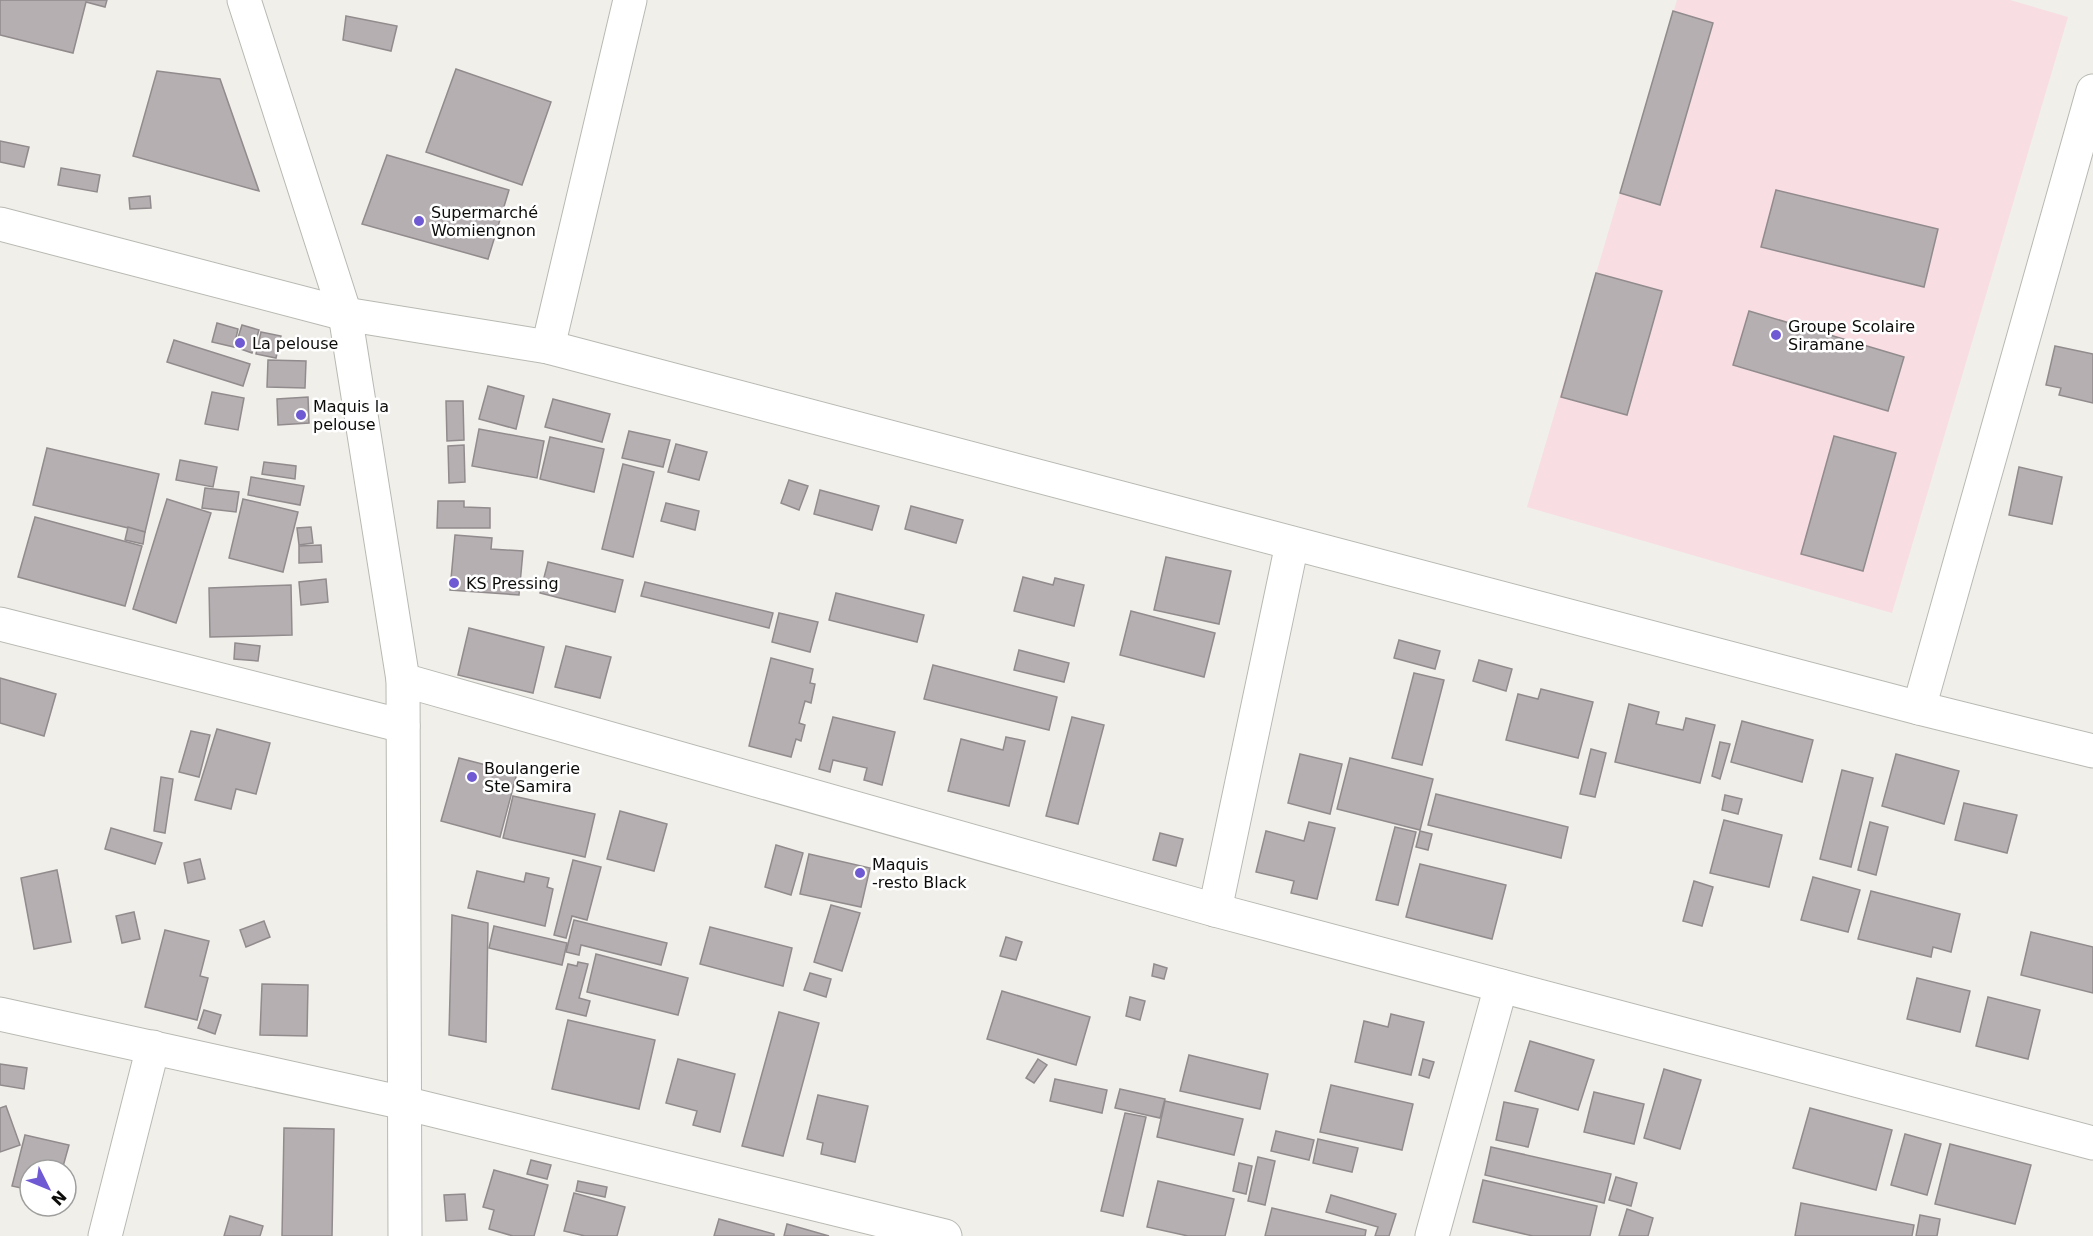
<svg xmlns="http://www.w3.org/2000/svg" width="2093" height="1236" font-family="'DejaVu Sans',sans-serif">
<rect width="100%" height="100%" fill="#f0efea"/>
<!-- education -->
<path fill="#f8dde3" d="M1677,0H2010L2068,17L1892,613L1527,507Z"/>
<!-- building -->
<g fill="#b5afb1" stroke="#918b8d" stroke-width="1.5">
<path d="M0,0H107L105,7L86,2L73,53L0,35Z"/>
<path d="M1673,11L1713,23L1660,205L1620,193Z"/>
<path d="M346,16L397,26L391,51L343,40Z"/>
<path d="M456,69L551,102L522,185L426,152Z"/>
<path d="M157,71L220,79L259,191L133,156Z"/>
<path d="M0,141L29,147L24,167L0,162Z"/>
<path d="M387,155L509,190L488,259L362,224Z"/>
<path d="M61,168L100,175L97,192L58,185Z"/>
<path d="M1776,190L1938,229L1924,287L1761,247Z"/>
<path d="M150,196L151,208L130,209L129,198Z"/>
<path d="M1596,273L1662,291L1627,415L1561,397Z"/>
<path d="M1749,311L1904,357L1888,411L1733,365Z"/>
<path d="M217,323L238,329L234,347L212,342Z"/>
<path d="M242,325L259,330L252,353L235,347Z"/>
<path d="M261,332L281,336L276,358L256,354Z"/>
<path d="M174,340L250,364L243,386L167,362Z"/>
<path d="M2055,346L2093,354V403L2059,395L2061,388L2046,385Z"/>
<path d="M268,360L306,361L305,388L267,387Z"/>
<path d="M488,386L524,396L516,429L479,419Z"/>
<path d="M212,392L244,398L238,430L205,424Z"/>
<path d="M308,397L309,423L278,425L277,399Z"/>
<path d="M553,399L610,414L602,442L545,427Z"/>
<path d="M446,401H463L464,440L447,441Z"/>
<path d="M479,429L544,441L537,478L472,466Z"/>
<path d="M629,431L670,440L663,467L622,458Z"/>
<path d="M1834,436L1896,453L1863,571L1801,554Z"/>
<path d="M550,437L604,449L594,492L540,479Z"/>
<path d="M676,444L707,452L699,480L668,472Z"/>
<path d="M464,445L465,482L449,483L448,446Z"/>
<path d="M47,448L159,474L145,532L33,505Z"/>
<path d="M180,460L217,467L213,487L176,480Z"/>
<path d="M264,462L296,466L295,479L262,474Z"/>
<path d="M623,464L654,472L633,557L602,549Z"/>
<path d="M2019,467L2062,477L2052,524L2009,515Z"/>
<path d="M251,477L304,486L300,505L248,495Z"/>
<path d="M789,480L808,486L799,510L781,503Z"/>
<path d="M205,488L239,492L236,512L202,508Z"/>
<path d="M820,490L879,506L872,530L814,514Z"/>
<path d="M167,499L211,513L176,623L133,609Z"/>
<path d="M243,499L298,512L283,572L229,558Z"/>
<path d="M438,501H464V507L490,508V528H437Z"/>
<path d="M666,503L699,511L695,530L661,521Z"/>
<path d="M911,506L963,520L956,543L905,529Z"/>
<path d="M35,517L142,546L125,606L18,577Z"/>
<path d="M128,527L145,532L143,544L125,540Z"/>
<path d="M311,527L313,543L299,545L297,528Z"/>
<path d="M455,535L492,538L491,549L523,551L519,595L450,590Z"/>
<path d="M321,545L322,562L299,563V546Z"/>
<path d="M1166,557L1231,571L1219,624L1154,610Z"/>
<path d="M548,562L623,580L615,612L540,593Z"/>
<path d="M1023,577L1053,585L1055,578L1084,585L1074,626L1014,611Z"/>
<path d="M326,579L328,602L301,605L299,582Z"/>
<path d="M645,582L773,613L769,628L641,596Z"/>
<path d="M291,585L292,635L210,637L209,588Z"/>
<path d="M836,593L924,615L917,642L829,620Z"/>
<path d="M1131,611L1215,633L1204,677L1120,655Z"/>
<path d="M779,613L818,622L810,652L772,642Z"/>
<path d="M469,628L544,647L533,693L458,675Z"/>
<path d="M1399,640L1440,651L1435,669L1394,658Z"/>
<path d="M235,643L260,646L258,661L234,659Z"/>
<path d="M566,646L611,657L600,698L555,687Z"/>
<path d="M1019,650L1069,663L1064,682L1014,670Z"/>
<path d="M771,658L813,669L810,683L815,684L811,703L805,701L799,723L805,725L801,741L796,739L791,757L749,746Z"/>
<path d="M1479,660L1512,669L1506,691L1473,681Z"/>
<path d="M933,665L1057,697L1049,730L924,699Z"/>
<path d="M1414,673L1444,680L1422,765L1392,758Z"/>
<path d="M0,678L56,694L44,736L0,723Z"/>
<path d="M1541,689L1593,702L1578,758L1506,740L1518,694L1538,699Z"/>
<path d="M1629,704L1659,712L1656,724L1683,730L1686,718L1715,725L1700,783L1615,762Z"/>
<path d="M833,717L895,732L882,785L864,780L867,768L833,760L830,772L819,769Z"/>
<path d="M1072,717L1104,725L1078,824L1046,816Z"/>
<path d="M1742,721L1813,740L1802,782L1731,762Z"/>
<path d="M217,729L270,743L256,794L236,789L231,809L195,800Z"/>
<path d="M191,731L210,735L199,777L179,772Z"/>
<path d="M1006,737L1025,741L1009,806L948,791L961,739L1003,750Z"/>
<path d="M1720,742L1730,744L1720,779L1712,776Z"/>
<path d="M1591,749L1606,753L1595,797L1580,794Z"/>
<path d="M1300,754L1342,764L1330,814L1288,803Z"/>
<path d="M1896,754L1959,771L1944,824L1882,806Z"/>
<path d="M459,758L517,773L500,837L441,821Z"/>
<path d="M1350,758L1433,779L1420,830L1337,809Z"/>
<path d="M1842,770L1873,778L1851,867L1820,859Z"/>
<path d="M161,777L173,779L165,833L154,831Z"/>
<path d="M1436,794L1568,827L1561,858L1428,825Z"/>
<path d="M1725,795L1742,799L1738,814L1722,810Z"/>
<path d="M513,796L595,814L585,857L503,838Z"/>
<path d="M1964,803L2017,815L2007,853L1955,840Z"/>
<path d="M620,811L667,824L654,871L607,859Z"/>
<path d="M1724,820L1782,835L1769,887L1710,873Z"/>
<path d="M1309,822L1335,828L1317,899L1291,893L1294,881L1256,872L1266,831L1304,841Z"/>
<path d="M1870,822L1888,827L1876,875L1858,870Z"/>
<path d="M1395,827L1416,832L1398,905L1376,900Z"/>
<path d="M111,828L162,843L155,864L105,849Z"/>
<path d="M1420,831L1432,834L1428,850L1416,847Z"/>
<path d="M1160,833L1183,839L1176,866L1153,860Z"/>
<path d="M776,845L803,853L791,895L765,887Z"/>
<path d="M809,854L870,868L861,907L800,894Z"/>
<path d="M200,859L205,879L188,883L184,863Z"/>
<path d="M573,860L601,867L587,920L572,916L566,938L554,935Z"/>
<path d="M1420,864L1506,885L1492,939L1406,917Z"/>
<path d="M57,870L71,942L34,949L21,878Z"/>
<path d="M477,871L524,882L526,873L549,878L547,887L553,889L545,926L468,908Z"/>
<path d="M1813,877L1860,890L1848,932L1801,920Z"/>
<path d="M1694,881L1713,887L1702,926L1683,921Z"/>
<path d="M1871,891L1960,914L1951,952L1933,947L1931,957L1858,939Z"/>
<path d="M831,905L860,913L842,971L814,962Z"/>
<path d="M134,912L140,939L122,943L116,916Z"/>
<path d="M452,915L488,923L486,1042L449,1035Z"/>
<path d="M574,920L667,943L661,965L581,945L579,955L566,952Z"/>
<path d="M264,921L270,937L246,947L240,930Z"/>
<path d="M494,926L567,943L562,965L489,948Z"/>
<path d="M710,927L792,948L783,986L700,964Z"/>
<path d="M165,930L209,941L200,976L208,978L197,1020L145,1007Z"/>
<path d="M2031,932L2093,947V993L2021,975Z"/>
<path d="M1006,937L1022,942L1016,960L1000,956Z"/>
<path d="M596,954L688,978L678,1015L587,992Z"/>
<path d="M578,962L588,964L579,998L590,1001L586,1016L556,1009L568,964L577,966Z"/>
<path d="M1154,964L1167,968L1164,979L1152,976Z"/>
<path d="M810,973L831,979L826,997L804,990Z"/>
<path d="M1917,978L1970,991L1960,1032L1907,1019Z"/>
<path d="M262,984L308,985L307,1036L260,1035Z"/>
<path d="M1002,991L1090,1017L1076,1065L987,1039Z"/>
<path d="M1130,997L1145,1001L1140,1020L1126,1016Z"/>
<path d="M1988,997L2040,1010L2028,1059L1976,1046Z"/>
<path d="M204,1010L221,1015L215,1034L198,1028Z"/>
<path d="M779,1012L819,1023L783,1156L742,1146Z"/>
<path d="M1391,1014L1424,1022L1411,1075L1355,1062L1364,1021L1388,1027Z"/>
<path d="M568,1020L655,1040L639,1109L552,1089Z"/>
<path d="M1530,1041L1594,1060L1578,1110L1515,1091Z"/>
<path d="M1189,1055L1268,1074L1260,1109L1180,1091Z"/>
<path d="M678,1059L735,1074L720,1132L693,1125L697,1111L666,1103Z"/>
<path d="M1038,1059L1047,1065L1034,1083L1026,1078Z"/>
<path d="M1423,1059L1434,1062L1429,1078L1419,1075Z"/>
<path d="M0,1064L27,1068L24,1089L0,1085Z"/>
<path d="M1664,1069L1701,1080L1680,1149L1644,1138Z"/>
<path d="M1055,1079L1107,1090L1102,1113L1050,1101Z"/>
<path d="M1331,1085L1413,1104L1402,1150L1320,1132Z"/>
<path d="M1120,1089L1165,1099L1160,1118L1115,1108Z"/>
<path d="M1594,1092L1644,1104L1634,1144L1584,1132Z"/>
<path d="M818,1095L868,1106L855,1162L821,1154L823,1143L807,1139Z"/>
<path d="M1165,1101L1243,1119L1234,1155L1157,1137Z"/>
<path d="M1504,1102L1538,1109L1528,1147L1496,1140Z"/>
<path d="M6,1106L20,1145L0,1152V1108Z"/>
<path d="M1810,1108L1892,1130L1876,1190L1793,1168Z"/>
<path d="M1125,1113L1146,1117L1123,1216L1101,1211Z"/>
<path d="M284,1128L334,1129L332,1236H282Z"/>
<path d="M1276,1131L1314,1140L1309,1160L1271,1151Z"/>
<path d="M1905,1134L1941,1144L1927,1195L1891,1185Z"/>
<path d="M25,1135L69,1145L62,1170H30V1190L12,1186Z"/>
<path d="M1318,1139L1358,1148L1352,1172L1313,1163Z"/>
<path d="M1950,1144L2031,1165L2015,1224L1935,1204Z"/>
<path d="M1491,1147L1611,1174L1604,1203L1485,1175Z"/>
<path d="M1258,1157L1275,1161L1265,1205L1248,1201Z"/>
<path d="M531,1160L551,1165L547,1179L527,1174Z"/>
<path d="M1239,1163L1252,1166L1246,1194L1233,1191Z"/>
<path d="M494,1170L548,1185L534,1236H513L489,1229L494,1210L483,1207Z"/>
<path d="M1616,1177L1637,1183L1631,1206L1609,1200Z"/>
<path d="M1483,1180L1597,1206L1590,1236H1533L1473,1222Z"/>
<path d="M578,1181L607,1187L605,1197L576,1191Z"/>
<path d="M1158,1181L1234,1199L1225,1236H1188L1147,1227Z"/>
<path d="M574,1193L625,1207L617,1236H585L564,1231Z"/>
<path d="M465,1194L467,1220L446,1221L444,1195Z"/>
<path d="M1331,1195L1396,1214L1389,1236H1375L1378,1227L1326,1212Z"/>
<path d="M1801,1203L1914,1225L1912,1236H1795Z"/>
<path d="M1272,1208L1366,1230L1365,1236H1265Z"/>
<path d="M1627,1209L1653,1218L1648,1236H1619Z"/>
<path d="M1920,1215L1940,1219L1937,1236H1916Z"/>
<path d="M230,1216L263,1226L260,1236H224Z"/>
<path d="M719,1219L774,1234V1236H714Z"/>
<path d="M787,1224L829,1236H784Z"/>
</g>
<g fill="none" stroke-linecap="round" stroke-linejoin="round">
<defs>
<g id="minor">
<path d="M244,0L345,314"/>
<path d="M548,347L630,0"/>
<path d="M0,624L403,726"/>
<path d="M403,680L1215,910L2093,1143"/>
<path d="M1919,708L2093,91"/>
<path d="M1215,910L1292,544"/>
<path d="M0,1014L404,1103L945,1236"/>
<path d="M105,1236L153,1047"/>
<path d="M1432,1236L1501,986"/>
</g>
<path id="tertiary" d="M345,314L403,680L405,1236"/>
<path id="secondary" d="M0,224L345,314L548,347L1919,708L2093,751"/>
</defs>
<!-- minor casing -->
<use href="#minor" stroke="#b9b9b3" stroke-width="35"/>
<!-- tertiary casing -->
<use href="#tertiary" stroke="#b9b9b3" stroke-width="35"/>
<!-- secondary casing -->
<use href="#secondary" stroke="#b9b9b3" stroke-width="35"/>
<!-- minor -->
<use href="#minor" stroke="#fff" stroke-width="33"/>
<!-- tertiary -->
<use href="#tertiary" stroke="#fff" stroke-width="33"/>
<!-- secondary -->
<use href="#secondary" stroke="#fff" stroke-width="33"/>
</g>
<!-- markers -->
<g fill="#705ad4" stroke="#fff" stroke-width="2">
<circle cx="419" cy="221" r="6"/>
<circle cx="1776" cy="335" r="6"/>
<circle cx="240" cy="343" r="6"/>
<circle cx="301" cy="415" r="6"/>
<circle cx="454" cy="583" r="6"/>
<circle cx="472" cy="777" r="6"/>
<circle cx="860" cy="873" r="6"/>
</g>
<g text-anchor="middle" stroke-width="5" stroke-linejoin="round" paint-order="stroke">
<!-- poi labels -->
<g font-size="16" fill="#0c0c0a" stroke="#fff" text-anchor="start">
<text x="431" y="218">Supermarché<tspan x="431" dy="18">Womiengnon</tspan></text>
<text x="1788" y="332">Groupe Scolaire<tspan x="1788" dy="18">Siramane</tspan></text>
<text x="252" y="349">La pelouse</text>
<text x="313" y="412">Maquis la<tspan x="313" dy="18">pelouse</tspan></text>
<text x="466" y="589">KS Pressing</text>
<text x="484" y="774">Boulangerie<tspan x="484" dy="18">Ste Samira</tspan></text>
<text x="872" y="870">Maquis<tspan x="872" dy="18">-resto Black</tspan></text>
</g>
</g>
<!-- north arrow -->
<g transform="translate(48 1188) rotate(133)"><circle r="28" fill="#ffffff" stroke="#9e9e9d" stroke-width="1.5"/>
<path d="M0-4.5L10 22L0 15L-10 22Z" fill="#705ad4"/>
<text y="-9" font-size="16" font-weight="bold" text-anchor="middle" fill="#0c0c0a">N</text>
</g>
</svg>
